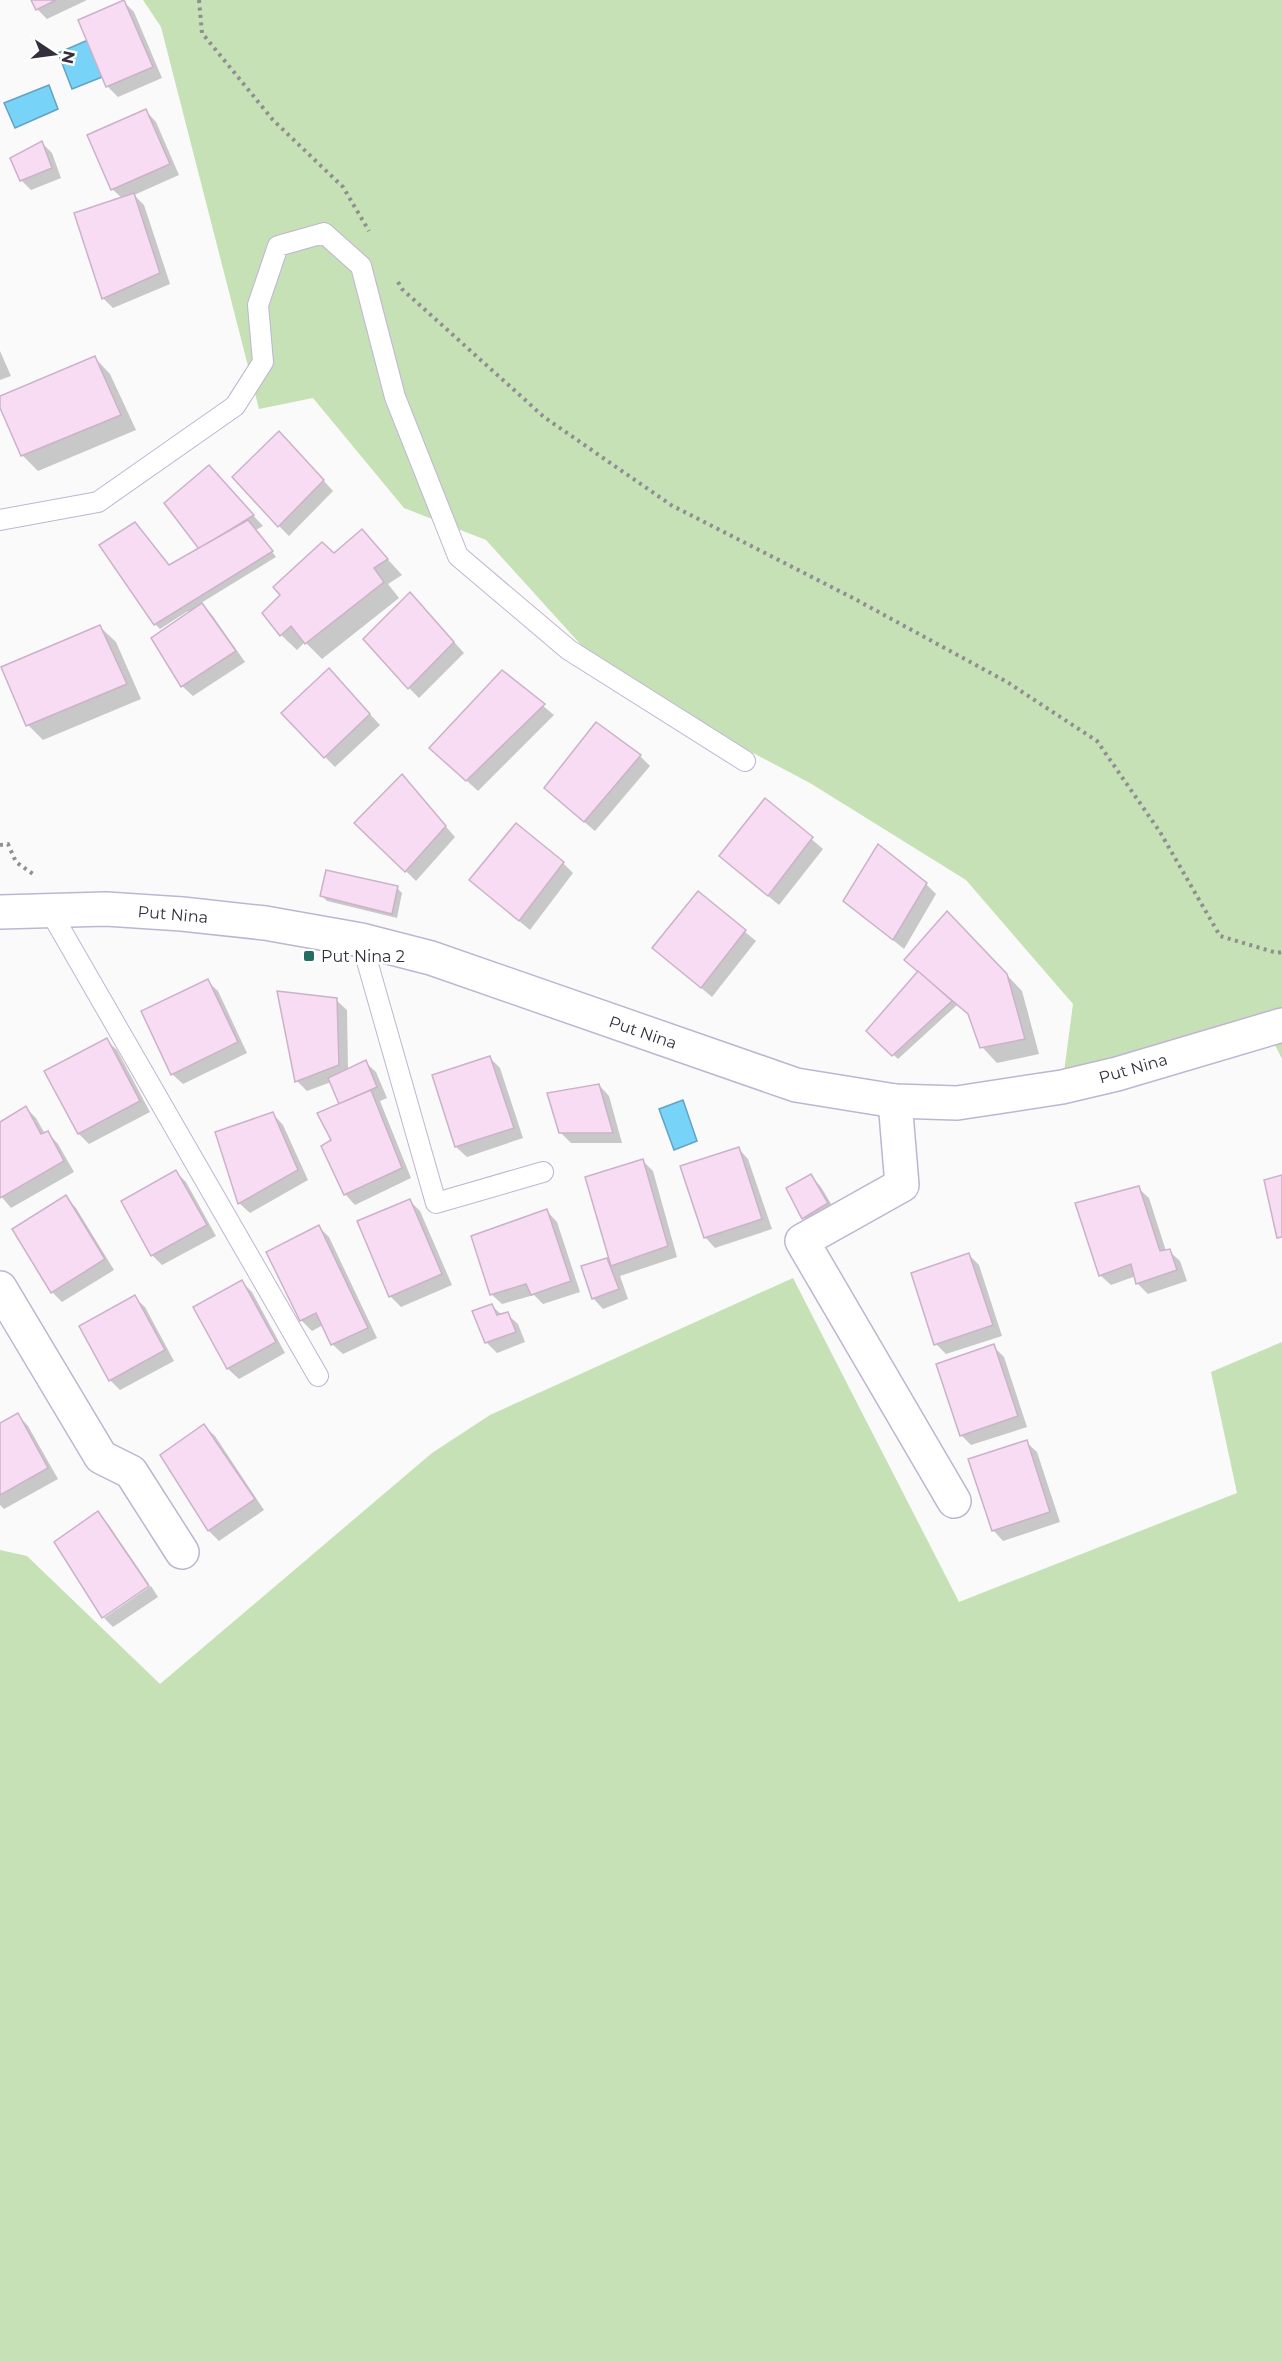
<svg xmlns="http://www.w3.org/2000/svg" width="1282" height="2361" font-family="Montserrat,sans-serif">
<rect width="100%" height="100%" fill="#fafafa"/>
<!-- green -->
<g fill="#c6e1b5">
<path d="M143,0H1282V1059L1267,1029L1062,1087L1073,1004L966,880L810,783L611,678L486,540L404,508L313,398L259,409L161,27Z"/>
<path d="M793,1278L959,1602L1237,1493L1211,1372L1282,1342V2361H0V1550L27,1556L160,1684L432,1453L490,1415Z"/>
</g>
<!-- water -->
<g fill="#78d3f9" stroke="#64a2c0" stroke-width="1.5">
<path d="M88,40L102,77L72,89L58,53Z"/>
<path d="M49,85L58,109L15,128L4,103Z"/>
<path d="M683,1100L697,1141L674,1150L659,1109Z"/>
</g>
<!-- shadow -->
<g fill="#0003">
<path d="M33,0H87L47,19L37,9Z"/>
<path d="M124,2L134,12L162,78L118,97L108,87L80,21Z"/>
<path d="M146,111L156,122L179,175L134,195L144,205L170,284L113,308L103,298L122,198L112,189Z"/>
<path d="M42,143L52,153L61,178L31,190L21,180Z"/>
<path d="M0,351L11,376L0,380Z"/>
<path d="M95,358L110,374L136,430L38,471L22,455L0,404V398Z"/>
<path d="M290,443L333,491L289,536L279,526Z"/>
<path d="M219,478L263,526L256,530L276,557L201,603L212,615L245,662L193,696L182,686L153,639L189,613L188,611L160,629L155,624L169,567L201,549Z"/>
<path d="M362,531L402,575L388,584L399,598L322,659L305,642L297,650L281,635L334,555Z"/>
<path d="M420,604L464,653L419,698L409,688Z"/>
<path d="M100,627L116,642L141,699L43,740L28,725Z"/>
<path d="M502,672L554,715L478,791L442,758Z"/>
<path d="M339,681L380,725L335,767L325,757Z"/>
<path d="M640,756L650,766L595,831L556,798Z"/>
<path d="M402,776L455,837L416,881L357,823Z"/>
<path d="M766,800L823,849L779,905L732,866Z"/>
<path d="M563,863L573,873L530,930L482,890Z"/>
<path d="M926,884L936,894L904,949L845,901Z"/>
<path d="M397,888L402,893L397,918L327,901L322,896Z"/>
<path d="M698,893L756,941L712,997L654,948Z"/>
<path d="M962,928L1022,991L1039,1054L997,1063L982,1047L970,1016L957,1005L898,1059L868,1031Z"/>
<path d="M207,981L218,991L247,1053L183,1084L172,1074Z"/>
<path d="M336,1000L347,1010L348,1070L365,1062L376,1072L387,1098L380,1101L411,1178L355,1205L345,1194L333,1141L341,1105L331,1082L307,1091L297,1081Z"/>
<path d="M106,1040L117,1050L150,1112L89,1144L79,1134L46,1072Z"/>
<path d="M490,1058L500,1068L523,1138L467,1157L456,1147L433,1076Z"/>
<path d="M599,1085L609,1096L622,1143H571L560,1132Z"/>
<path d="M26,1108L36,1118L45,1134L48,1133L58,1144L74,1172L11,1208L0,1195V1123Z"/>
<path d="M273,1114L283,1125L308,1180L250,1213L239,1203Z"/>
<path d="M738,1148L748,1159L772,1229L715,1248L705,1237Z"/>
<path d="M642,1160L653,1171L677,1257L620,1276L628,1299L603,1309L593,1298L583,1267L609,1259Z"/>
<path d="M176,1172L186,1182L216,1236L162,1265L152,1255Z"/>
<path d="M811,1176L821,1187L837,1214L814,1228L804,1218L788,1188Z"/>
<path d="M1138,1188L1149,1198L1166,1251H1169L1180,1261L1187,1281L1148,1294L1137,1283L1136,1276L1111,1285L1100,1275Z"/>
<path d="M66,1197L76,1208L114,1270L62,1302L52,1292Z"/>
<path d="M410,1201L420,1211L452,1285L401,1307L390,1296Z"/>
<path d="M547,1211L557,1222L580,1292L543,1304L534,1295L502,1304L491,1294Z"/>
<path d="M319,1227L329,1237L377,1338L343,1354L332,1344L323,1325L312,1331L301,1320L268,1252Z"/>
<path d="M969,1255L979,1265L1002,1336L946,1354L936,1344Z"/>
<path d="M242,1282L252,1292L285,1353L239,1379L228,1369L195,1307Z"/>
<path d="M134,1297L145,1307L174,1361L120,1390L110,1380Z"/>
<path d="M492,1306L502,1315L507,1314L518,1324L525,1342L497,1353L486,1342Z"/>
<path d="M993,1346L1004,1357L1027,1427L971,1445L961,1435Z"/>
<path d="M18,1415L28,1426L58,1479L4,1509L0,1505V1425Z"/>
<path d="M204,1426L215,1436L264,1510L219,1541L209,1531L162,1455Z"/>
<path d="M1026,1442L1037,1452L1060,1522L1003,1541L993,1530Z"/>
<path d="M98,1513L108,1524L149,1584L103,1615V1617L56,1542Z"/>
<path d="M151,1586L158,1597L113,1627L104,1618Z"/>
</g>
<!-- building -->
<g fill="#f7dcf4" stroke="#ccb2c9" stroke-width="1.5">
<path d="M31,0H56L36,10Z"/>
<path d="M124,0L153,67L106,87L78,20Z"/>
<path d="M146,109L170,164L111,190L87,135Z"/>
<path d="M42,141L52,168L20,181L10,158Z"/>
<path d="M134,193L160,273L102,299L74,213Z"/>
<path d="M95,356L121,415L21,456L0,408V396Z"/>
<path d="M279,431L324,480L278,527L232,477Z"/>
<path d="M209,465L254,515L199,549L164,503Z"/>
<path d="M248,520L273,551L154,625L99,545L135,522L169,565Z"/>
<path d="M362,529L388,559L374,568L384,582L305,644L291,626L280,636L262,613L280,595L273,587L322,542L334,553Z"/>
<path d="M410,592L454,642L408,689L363,639Z"/>
<path d="M202,603L236,651L181,687L151,638Z"/>
<path d="M100,625L127,684L26,726L1,667Z"/>
<path d="M329,668L370,714L324,758L281,713Z"/>
<path d="M502,670L545,704L466,781L429,748Z"/>
<path d="M596,722L641,755L584,822L544,788Z"/>
<path d="M402,774L446,826L405,872L354,823Z"/>
<path d="M765,798L813,837L768,896L719,856Z"/>
<path d="M516,823L564,862L519,921L469,880Z"/>
<path d="M878,844L927,883L893,940L843,901Z"/>
<path d="M326,870L398,886L392,914L320,896Z"/>
<path d="M698,891L746,930L701,988L652,948Z"/>
<path d="M947,911L1007,974L1025,1039L980,1048L968,1014L904,960Z"/>
<path d="M918,971L952,1001L892,1056L866,1031Z"/>
<path d="M208,979L238,1042L171,1075L141,1011Z"/>
<path d="M277,991L337,998L339,1065L295,1082Z"/>
<path d="M107,1038L140,1101L78,1134L44,1071Z"/>
<path d="M490,1056L514,1128L455,1147L432,1075Z"/>
<path d="M366,1060L377,1087L339,1104L328,1078Z"/>
<path d="M599,1084L613,1133H559L547,1093Z"/>
<path d="M371,1090L402,1168L344,1195L321,1146L331,1140L317,1113Z"/>
<path d="M26,1106L41,1134L48,1131L64,1161L0,1198V1122Z"/>
<path d="M273,1112L298,1170L238,1204L215,1132Z"/>
<path d="M739,1147L762,1219L704,1238L680,1166Z"/>
<path d="M643,1159L668,1246L611,1266L585,1177Z"/>
<path d="M176,1170L207,1225L151,1256L121,1201Z"/>
<path d="M811,1174L828,1203L802,1219L786,1188Z"/>
<path d="M1282,1175V1237L1277,1238L1264,1180Z"/>
<path d="M1139,1186L1160,1251L1170,1249L1177,1270L1136,1284L1131,1264L1099,1276L1075,1203Z"/>
<path d="M66,1195L105,1259L51,1293L12,1229Z"/>
<path d="M410,1199L442,1274L389,1297L357,1221Z"/>
<path d="M547,1209L571,1281L531,1295L526,1284L490,1295L471,1236Z"/>
<path d="M319,1225L368,1328L331,1345L316,1313L300,1321L266,1252Z"/>
<path d="M969,1253L993,1325L934,1345L911,1273Z"/>
<path d="M607,1258L619,1289L592,1299L581,1266Z"/>
<path d="M242,1280L276,1342L227,1369L193,1307Z"/>
<path d="M135,1295L165,1350L109,1381L79,1326Z"/>
<path d="M492,1304L497,1315L508,1312L516,1332L485,1343L472,1311Z"/>
<path d="M994,1344L1018,1416L960,1436L936,1364Z"/>
<path d="M18,1413L48,1468L0,1495V1423Z"/>
<path d="M204,1424L255,1499L208,1531L160,1455Z"/>
<path d="M1027,1440L1050,1512L992,1531L968,1459Z"/>
<path d="M98,1511L149,1586L102,1618L54,1542Z"/>
</g>
<g fill="none" stroke-linecap="round" stroke-linejoin="round">
<defs>
<g id="service">
<path d="M0,520L98,502L235,406L263,362L258,305L278,246L324,233L361,266L395,397L458,556L569,650L745,761"/>
<path d="M50,911L318,1376"/>
<path d="M361,940L436,1203L543,1172"/>
</g>
<g id="minor">
<path d="M895,1101L902,1185L802,1241L954,1501"/>
<path d="M0,1288L101,1457L131,1472L182,1552"/>
</g>
<path id="secondary" d="M0,912L106,909L182,914L265,923L361,940L431,958L796,1085L895,1101L957,1103L1062,1087L1117,1074L1282,1025"/>
</defs>
<!-- service casing -->
<use href="#service" stroke="#bfb5d3" stroke-width="22"/>
<!-- minor casing -->
<use href="#minor" stroke="#bfb5d3" stroke-width="36"/>
<!-- secondary casing -->
<use href="#secondary" stroke="#bfb5d3" stroke-width="36"/>
<!-- path -->
<g stroke="#908d94" stroke-width="4" stroke-dasharray="3 4.5" stroke-linecap="butt">
<path d="M199,0L202,33L273,120L343,187L369,231"/>
<path d="M398,282L402,289L544,417L671,505L853,598L1007,682L1097,741L1160,832L1220,936L1277,953L1282,952"/>
<path d="M0,845L8,844L16,862L33,874"/>
</g>
<!-- service -->
<use href="#service" stroke="#fff" stroke-width="20"/>
<!-- minor -->
<use href="#minor" stroke="#fff" stroke-width="33"/>
<!-- secondary -->
<use href="#secondary" stroke="#fff" stroke-width="33"/>
</g>
<!-- markers -->
<rect fill="#246d65" stroke="#fff" stroke-width="2" x="303" y="950" width="12" height="12" rx="3"/>
<g text-anchor="middle" stroke-width="5" stroke-linejoin="round" paint-order="stroke">
<!-- street labels -->
<g font-size="16" fill="#342f3c" stroke="#fff">
<text transform="translate(173 914) rotate(5)" y="6">Put Nina</text>
<text transform="translate(643 1032) rotate(19)" y="6">Put Nina</text>
<text transform="translate(1133 1068) rotate(-16)" y="6">Put Nina</text>
</g>
<!-- poi labels -->
<g font-size="16" fill="#342f3c" stroke="#fff" text-anchor="start">
<text x="321" y="962">Put Nina 2</text>
</g>
</g>
<!-- north arrow -->
<g transform="translate(54 54) rotate(103)" stroke="#ffffff" stroke-width="4.5" paint-order="stroke">
<path d="M0-4.5L10 22L0 15L-10 22Z" fill="#342f3c"/>
<text y="-9" font-size="16" font-weight="bold" text-anchor="middle" fill="#342f3c">N</text>
</g>
</svg>
